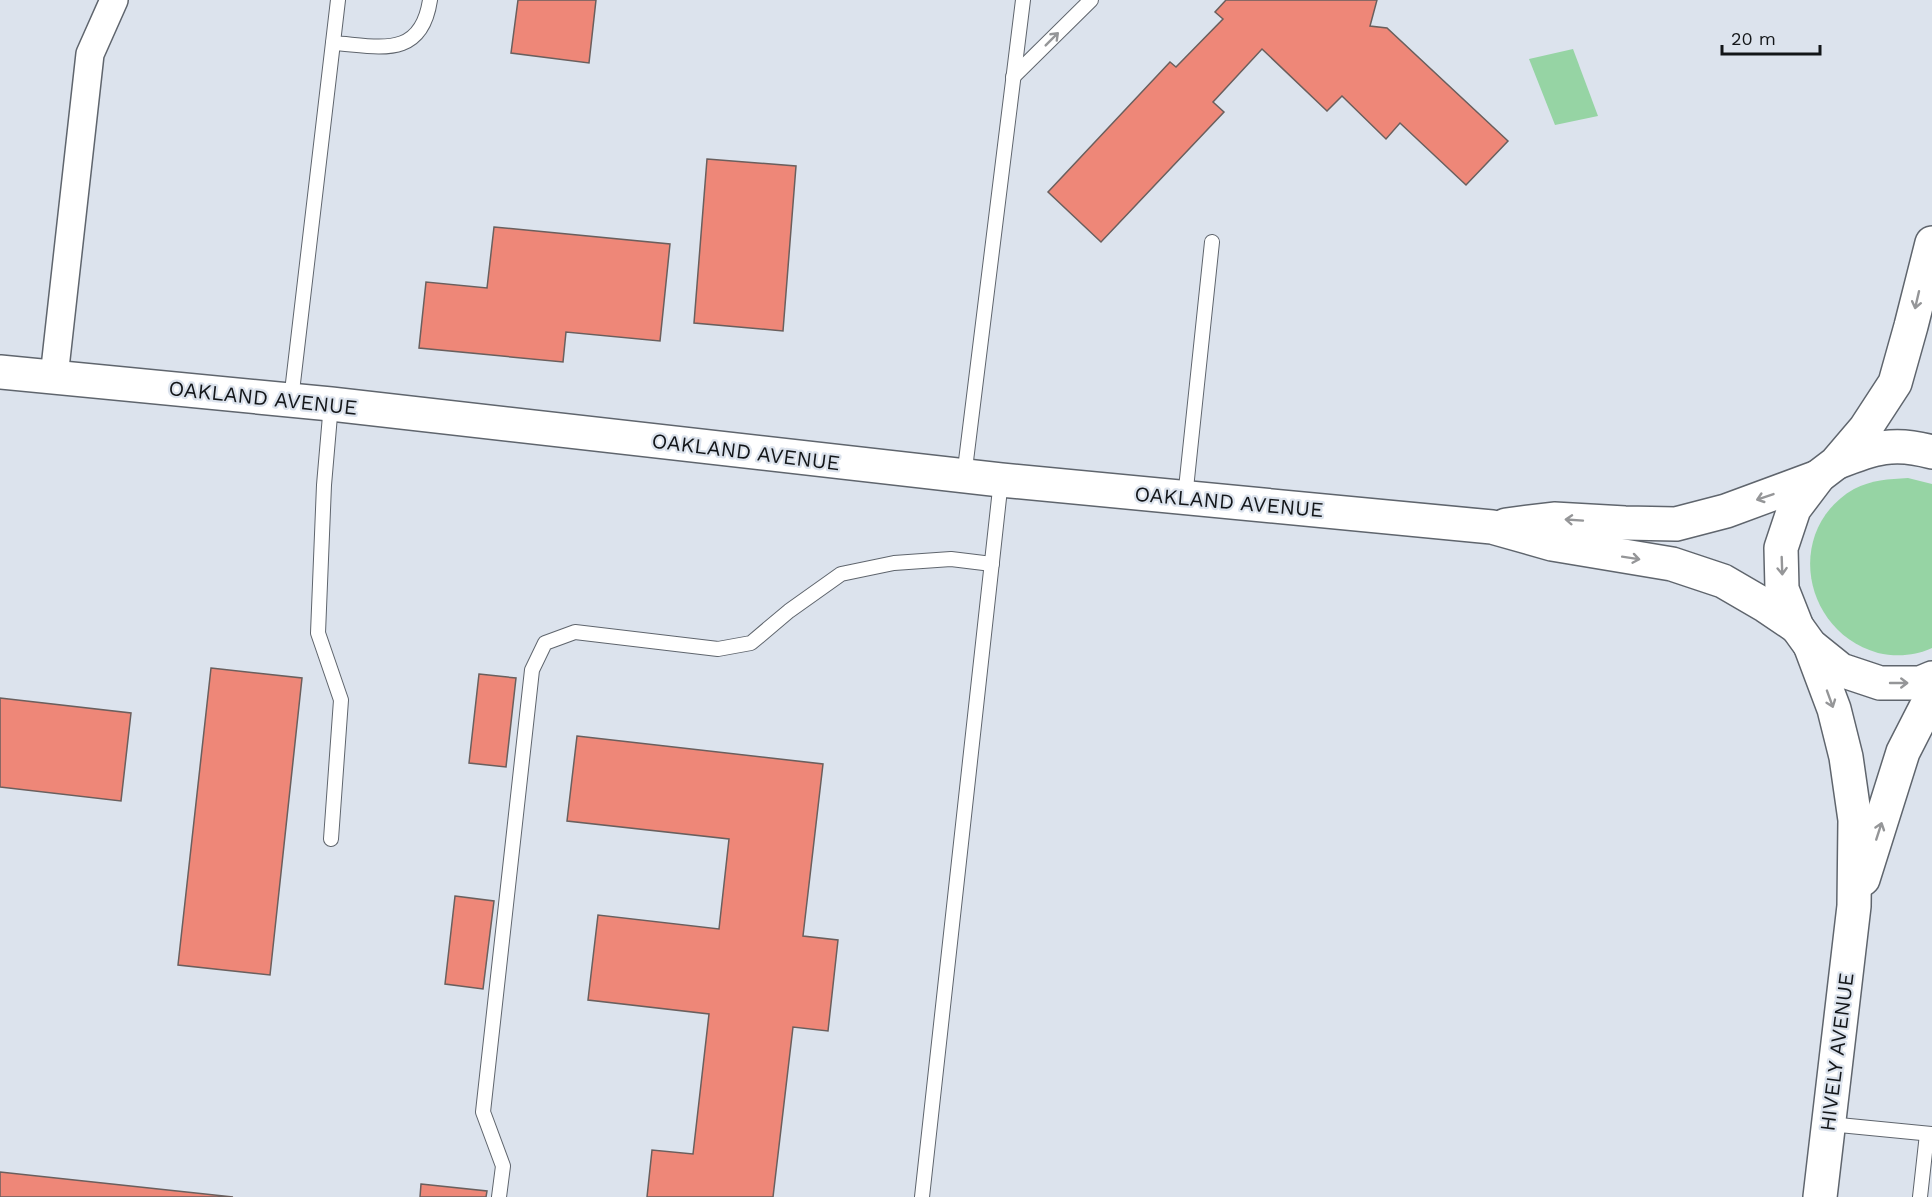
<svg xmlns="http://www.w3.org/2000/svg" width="1932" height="1197" font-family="'Work Sans',sans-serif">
<rect width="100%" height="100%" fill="#dce3ed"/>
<!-- green -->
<g fill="#96d4a4">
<path d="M1573,49L1598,116L1555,125L1529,59Z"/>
<path d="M1908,478L1932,484V648C1915,656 1896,657 1878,653C1802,632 1784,529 1854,489C1871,480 1889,479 1908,478Z"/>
</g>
<!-- building -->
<g fill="#ee8778" stroke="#6a5f5d" stroke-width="1.5">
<path d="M518,0H596L589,63L511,53Z"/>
<path d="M1226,0H1377L1370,26L1387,28L1508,141L1466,185L1400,123L1386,139L1342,96L1327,111L1262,49L1213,102L1224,112L1101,242L1048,192L1170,62L1176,67L1223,19L1215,12Z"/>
<path d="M707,159L796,166L783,331L694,323Z"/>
<path d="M494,227L670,244L660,341L566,332L563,362L419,348L426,282L487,288Z"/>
<path d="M211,668L302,678L270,975L178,965Z"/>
<path d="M479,674L516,678L506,767L469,763Z"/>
<path d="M0,698L131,713L121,801L0,787Z"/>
<path d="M577,736L823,764L803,936L838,940L828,1031L793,1027L773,1197H647L652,1150L693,1154L709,1014L588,1000L598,915L719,929L729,839L567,821Z"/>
<path d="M455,896L494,901L483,989L445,984Z"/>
<path d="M0,1172L233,1197H0Z"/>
<path d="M421,1184L487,1191L486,1197H420Z"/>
</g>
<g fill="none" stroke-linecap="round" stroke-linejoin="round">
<defs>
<g id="lane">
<path d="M333,43C378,46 421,60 430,0"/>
<path d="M1013,77L1091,0"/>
<path d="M291,400L338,0"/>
<path d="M331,404L324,485L318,633L341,700L331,839"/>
<path d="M964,477L1023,0"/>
<path d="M1185,498L1212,242"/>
<path d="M1829,1124L1932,1134"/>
<path d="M499,1197L503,1166L483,1112L532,670L545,643L575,632L718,649L751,643L789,611L841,574L894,563L951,559L992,564"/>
<path d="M922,1197L1001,480"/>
<path d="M1920,1197L1927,1134"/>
</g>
<path id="street" d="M54,377L90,54L114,0"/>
<g id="secondary">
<path d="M1932,243L1911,326L1895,383L1865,429L1836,463L1819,476L1794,509L1781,548L1782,589L1797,627L1810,645L1841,670L1880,683H1920L1932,678"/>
<path d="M0,372L331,404L1001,480L1492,527L1552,544L1672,564L1723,581L1766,606L1797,627"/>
<path d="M1838,462C1873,448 1894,441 1932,452"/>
<path d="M1506,525L1554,519L1625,523L1676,524L1726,511L1818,477"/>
<path d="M1810,645L1834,709L1846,757L1855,820L1854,906L1820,1197"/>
<path d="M1863,879L1903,752L1925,709L1932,700"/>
</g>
</defs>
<!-- lane casing -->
<use href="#lane" stroke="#5f656d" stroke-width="16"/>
<!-- street casing -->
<use href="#street" stroke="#5f656d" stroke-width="30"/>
<!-- secondary casing -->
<use href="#secondary" stroke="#5f656d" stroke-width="36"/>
<!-- lane -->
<use href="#lane" stroke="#fff" stroke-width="14"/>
<!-- street -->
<use href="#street" stroke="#fff" stroke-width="27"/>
<!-- secondary -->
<use href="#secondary" stroke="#fff" stroke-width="33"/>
</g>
<!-- one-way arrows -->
<defs><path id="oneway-shaft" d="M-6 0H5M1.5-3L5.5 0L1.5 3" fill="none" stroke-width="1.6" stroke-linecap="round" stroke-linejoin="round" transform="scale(1.5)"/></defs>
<g stroke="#959698">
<use href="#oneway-shaft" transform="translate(1052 39) rotate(-45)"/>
<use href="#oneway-shaft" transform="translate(1917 300) rotate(103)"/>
<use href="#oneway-shaft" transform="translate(1765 497) rotate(161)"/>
<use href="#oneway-shaft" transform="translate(1574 520) rotate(-176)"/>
<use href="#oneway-shaft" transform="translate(1631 558) rotate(9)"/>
<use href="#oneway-shaft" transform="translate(1782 566) rotate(88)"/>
<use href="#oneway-shaft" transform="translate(1899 683)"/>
<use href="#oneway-shaft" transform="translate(1830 699) rotate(70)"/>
<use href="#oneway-shaft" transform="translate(1879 831) rotate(-72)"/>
</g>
<g text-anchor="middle" stroke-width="4.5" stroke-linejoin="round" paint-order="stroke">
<!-- street labels -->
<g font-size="21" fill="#131619" stroke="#dce3ed">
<text transform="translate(263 398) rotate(6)" y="7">OAKLAND AVENUE</text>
<text transform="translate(746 452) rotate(7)" y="7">OAKLAND AVENUE</text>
<text transform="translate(1229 502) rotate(5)" y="7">OAKLAND AVENUE</text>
<text transform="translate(1837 1052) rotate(-83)" y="7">HIVELY AVENUE</text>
</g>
</g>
<!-- scale -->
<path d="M1722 45v9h98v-9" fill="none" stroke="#131619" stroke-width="3"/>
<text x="1731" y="45" font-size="18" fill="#131619" stroke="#dce3ed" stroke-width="4.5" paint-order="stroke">20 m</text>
</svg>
